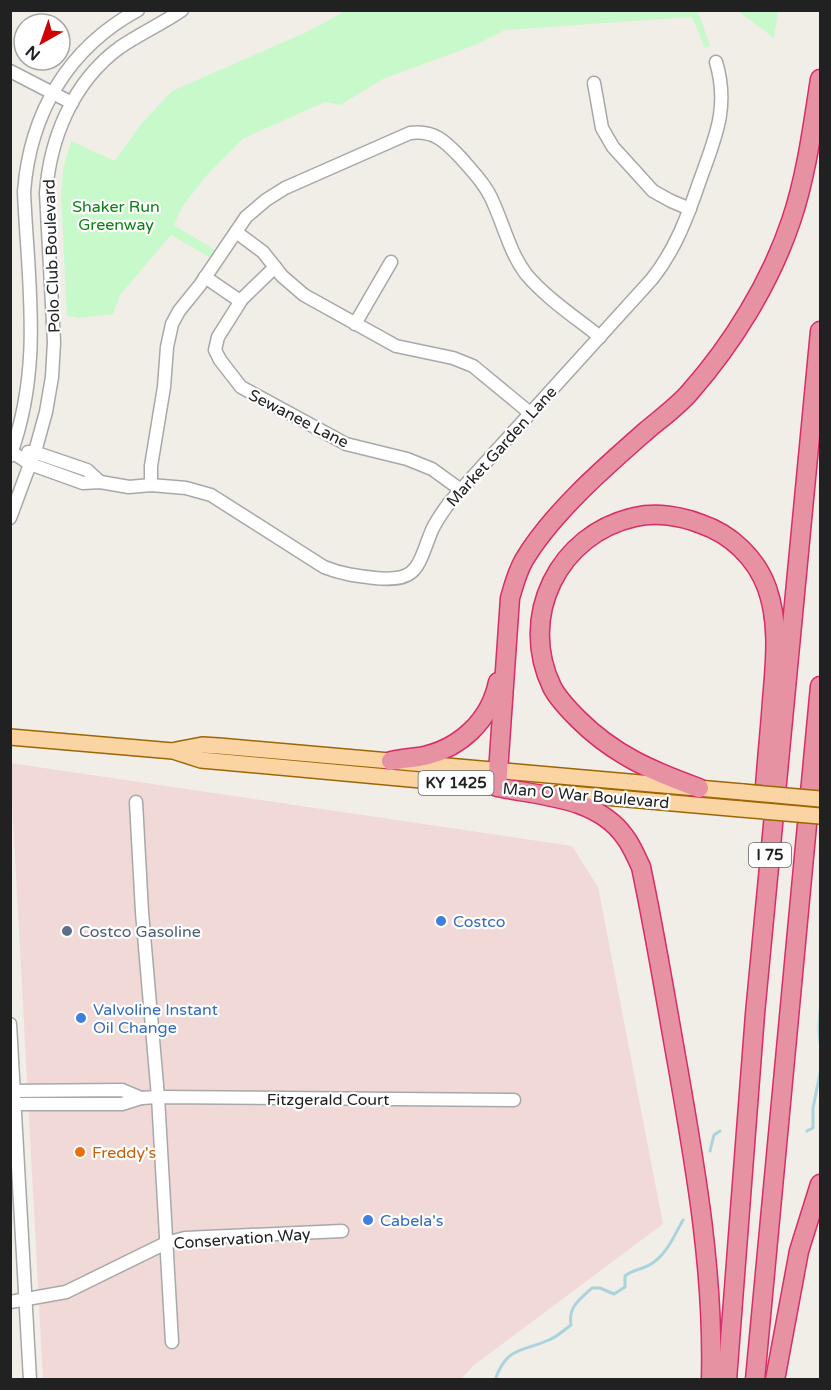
<svg xmlns="http://www.w3.org/2000/svg" width="831" height="1390" font-family="'Varela Round',sans-serif">
<rect width="100%" height="100%" fill="#f1eee8"/>
<!-- commercial -->
<path fill="#f1d9d8" d="M10,763L572,846L598,887L663,1224L474,1365L461,1379H43Z"/>
<!-- park -->
<g fill="#c7f9cb">
<path d="M347,10L698,11L710,46L705,48L692,17L505,30L475,45L383,79L340,105L325,102L244,138L207,175L182,207L174,225L215,250L211,258L171,235L120,295L113,314L79,318L67,316L61,195L63,169L71,141L115,161L141,124L172,91L309,31Z"/>
<path d="M739,11H778L774,38L742,14Z"/>
</g>
<g fill="none" stroke-linecap="round" stroke-linejoin="round">
<!-- stream -->
<g stroke="#aad3de" stroke-width="3">
<path d="M820,1010L819,1029L820,1043"/>
<path d="M807,1131L813,1128V1108L820,1073"/>
<path d="M710,1151L714,1135L720,1131"/>
<path d="M495,1380C507,1345 524,1352 551,1339C558,1336 564,1330 571,1325C568,1307 579,1300 592,1288H600L614,1294L625,1287V1276C633,1269 642,1270 651,1264C667,1254 674,1236 683,1220"/>
</g>
<defs>
<g id="minor">
<path d="M10,71L72,103"/>
<path d="M594,83L602,128L613,147L653,191L671,201L690,209"/>
<path d="M236,232L263,252L282,276L304,295L396,346L453,358L473,366L530,413"/>
<path d="M275,267L242,299L218,337L215,350L220,360L241,387L346,444L407,459L432,469L461,490"/>
<path d="M205,277L240,301"/>
<path d="M355,324L391,262"/>
<path d="M12,452L30,464L83,483L100,482L129,487L151,485L186,488L211,495L324,567C341,574 357,576 375,578C416,582 417,569 430,535C434,523 442,513 449,503L652,279C675,250 687,218 699,183C714,140 730,109 716,62"/>
<path d="M28,452H34L87,470L100,482"/>
<path d="M10,456C43,368 28,283 24,192C30,113 68,48 138,10"/>
<path d="M151,485V466L164,387L167,347L172,324L179,311L200,285L246,217L266,200L285,188L410,133C434,130 445,141 461,158C473,172 486,185 493,202C504,226 510,253 526,274C546,298 575,317 600,337"/>
<path d="M10,518L36,448L46,412L52,377L54,342L46,193C50,138 73,82 119,48C139,34 162,24 182,10"/>
<path d="M136,802L142,912L158,1097L172,1342"/>
<path d="M10,1024L30,1380"/>
<path d="M10,1091L122,1090L141,1098"/>
<path d="M10,1104H122L141,1098L158,1097L514,1100"/>
<path d="M10,1302L66,1292L166,1243L185,1238L342,1231"/>
</g>
<g id="major">
<path d="M10,737L173,751L201,760L508,788"/>
<path d="M176,750L202,745L219,746L743,792"/>
<path d="M559,793L741,809"/>
</g>
<g id="highway">
<path d="M391,761C400,759 410,758 419,757C459,750 490,721 498,682"/>
<path d="M699,788C652,771 614,755 578,719C569,710 558,699 552,687C518,617 558,534 635,517C656,512 681,516 701,524C731,534 756,558 767,588C780,625 775,664 772,701C770,730 767,758 765,787"/>
<path d="M711,1380C714,1274 696,1171 678,1068C666,1001 655,933 641,867C636,857 632,846 625,837C597,797 541,796 497,787L510,598C514,585 517,572 524,560C552,513 605,467 646,431C660,419 677,407 690,392C733,343 770,283 791,221C806,178 813,124 820,79"/>
<path d="M727,1380L755,1014L820,331"/>
<path d="M755,1380L820,686"/>
<path d="M775,1380L799,1251L820,1184"/>
</g>
</defs>
<!-- minor casing -->
<use href="#minor" stroke="#a8a8a8" stroke-width="15"/>
<!-- major casing -->
<use href="#major" stroke="#9c6703" stroke-width="18"/>
<!-- highway casing -->
<use href="#highway" stroke="#d92c69" stroke-width="21"/>
<!-- minor -->
<use href="#minor" stroke="#fff" stroke-width="12"/>
<!-- major -->
<use href="#major" stroke="#fbd4a4" stroke-width="15"/>
<!-- highway -->
<use href="#highway" stroke="#e692a3" stroke-width="18"/>
<defs>
<g id="major-bridge">
<path d="M743,792L820,799"/>
<path d="M741,809L820,816"/>
</g>
</defs>
<!-- major-bridge casing -->
<use href="#major-bridge" stroke="#9c6703" stroke-width="18" stroke-linecap="butt"/>
<!-- major-bridge -->
<use href="#major-bridge" stroke="#fbd4a4" stroke-width="15"/>
</g>
<!-- markers -->
<g fill="#3f7fe0" stroke="#fff" stroke-width="2">
<circle cx="441" cy="921" r="6"/>
<circle cx="81" cy="1018" r="6"/>
<circle cx="368" cy="1220" r="6"/>
</g>
<circle fill="#5c6f8a" stroke="#fff" stroke-width="2" cx="67" cy="931" r="6"/>
<circle fill="#e8710a" stroke="#fff" stroke-width="2" cx="80" cy="1152" r="6"/>
<g text-anchor="middle" stroke-width="4.5" stroke-linejoin="round" paint-order="stroke">
<!-- shield labels -->
<g fill="#fff" stroke="#646464" stroke-width="1.5">
<rect x="418.5" y="771" width="75" height="24" rx="4.5"/>
<rect x="749" y="843" width="42" height="24" rx="4.5"/>
</g>
<g font-size="15" font-weight="bold" fill="#212121">
<text x="456" y="788">KY 1425</text>
<text x="770" y="860">I 75</text>
</g>
<!-- park labels -->
<g font-size="16" fill="#0e8116" stroke="#fff">
<text x="116" y="212">Shaker Run<tspan x="116" dy="18">Greenway</tspan></text>
</g>
<!-- street labels -->
<g font-size="16" fill="#212121" stroke="#fff">
<text transform="translate(51 256) rotate(-92)" y="6">Polo Club Boulevard</text>
<text transform="translate(299 418) rotate(27)" y="6">Sewanee Lane</text>
<text transform="translate(501 446) rotate(-48)" y="6">Market Garden Lane</text>
<text transform="translate(586 795) rotate(5)" y="6">Man O War Boulevard</text>
<text x="328" y="1105">Fitzgerald Court</text>
<text transform="translate(242 1238) rotate(-4)" y="6">Conservation Way</text>
</g>
<!-- shop labels -->
<g font-size="16" fill="#366cbe" stroke="#fff" text-anchor="start">
<text x="453" y="927">Costco</text>
<text x="93" y="1015">Valvoline Instant<tspan x="93" dy="18">Oil Change</tspan></text>
<text x="380" y="1226">Cabela's</text>
</g>
<!-- service labels -->
<g font-size="16" fill="#4e5e75" stroke="#fff" text-anchor="start">
<text x="79" y="937">Costco Gasoline</text>
</g>
<!-- food labels -->
<g font-size="16" fill="#c56008" stroke="#fff" text-anchor="start">
<text x="92" y="1158">Freddy's</text>
</g>
</g>
<!-- border -->
<rect width="831" height="1390" fill="none" stroke="#212121" stroke-width="24"/>
<!-- north arrow -->
<g transform="translate(42 42) rotate(220)"><circle r="28" fill="#ffffff" stroke="#a6a6a6" stroke-width="1.5"/>
<path d="M0-4.5L10 22L0 15L-10 22Z" fill="#cf0306"/>
<text y="-9" font-size="16" font-weight="bold" text-anchor="middle" fill="#212121">N</text>
</g>
</svg>
